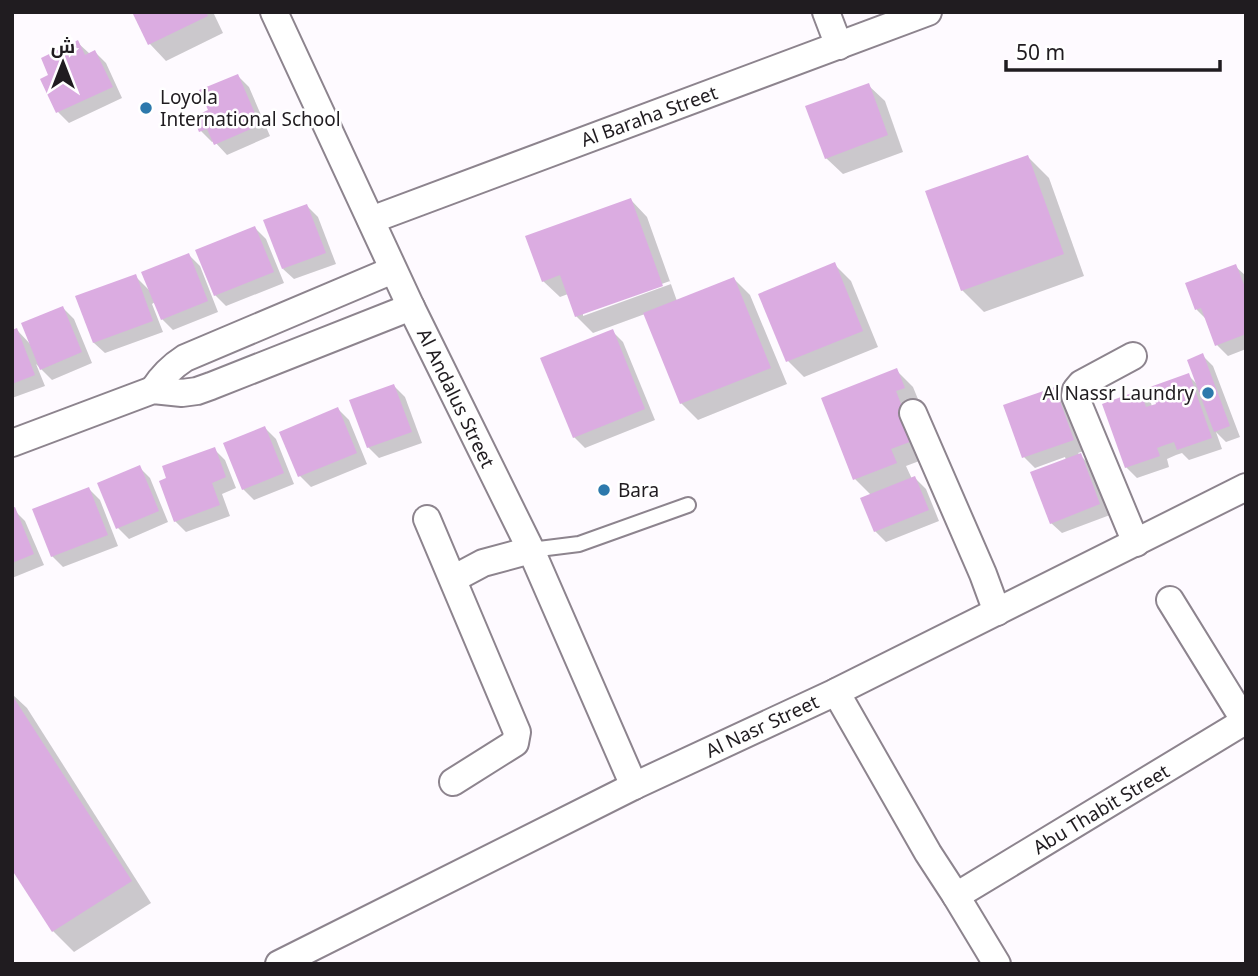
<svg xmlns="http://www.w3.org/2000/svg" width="1258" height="976" font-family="'Noto Sans',Cairo,sans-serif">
<rect width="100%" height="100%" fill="#fefaff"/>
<!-- shadow -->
<g fill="#0003" fill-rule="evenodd">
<path d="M134,12H213L223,33L166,61L150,44Z"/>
<path d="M78,43L90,54L95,52L106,63L122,98L69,123L58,112L51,76Z"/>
<path d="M238,76L249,87L270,136L227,155L214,141L212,142L201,131L210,111Z"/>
<path d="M868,85L885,101L903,152L843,174L826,158Z"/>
<path d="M1028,157L1049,178L1084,276L984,312L962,290Z"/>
<path d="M631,200L647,217L677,301L734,279L750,295L787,384L698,420L681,403L645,314L593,333L576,316L568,294L560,297L543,281ZM670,281L671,284L583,316V312Z"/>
<path d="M307,206L318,217L336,264L294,279L283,269Z"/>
<path d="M255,228L266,239L284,283L226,306L215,295Z"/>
<path d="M189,255L200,266L218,312L173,330L162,319L155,302L152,304L163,332L105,353L94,343L78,297L135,276L151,292Z"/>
<path d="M834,264L851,281L878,347L804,377L788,361Z"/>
<path d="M1235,266L1246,276V349L1228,356L1217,345L1207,320L1197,310L1187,284Z"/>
<path d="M63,308L74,319L92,363L52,380L36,364L45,386L12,398V332L17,330L32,346Z"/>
<path d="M612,331L623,342L655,420L585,448L574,437Z"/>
<path d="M1202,355L1213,366L1240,437L1226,442L1216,432L1222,449L1189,460L1182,453L1176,455L1167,459L1169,467L1137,478L1126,467L1140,392L1151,403L1152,407L1158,405L1188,375L1198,385Z"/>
<path d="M897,371L913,387L920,404L930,457L906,466L912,479L915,478L926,489L939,521L886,542L875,531L871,495L855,479Z"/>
<path d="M394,386L405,397L422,443L379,458L368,447Z"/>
<path d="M1054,389L1065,400L1084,451L1078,453L1091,466L1110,515L1062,533L1051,523L1066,460L1065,457L1035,468L1024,457Z"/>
<path d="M338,409L349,420L367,464L311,487L300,476L281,433Z"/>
<path d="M265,428L276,439L294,484L254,500L243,489Z"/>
<path d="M214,449L225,460L236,488L222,494L230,516L186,532L175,521Z"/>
<path d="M139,467L150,478L168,522L129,539L118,528Z"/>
<path d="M89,489L100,500L118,546L63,567L52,556Z"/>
<path d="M12,510H14L25,521L44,565L12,578Z"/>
<path d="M12,694L27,708L151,903L74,952L53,931L12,867Z"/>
</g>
<!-- building -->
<g fill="#dbace1">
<path d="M132,12H206L208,16L148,45Z"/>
<path d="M78,40L85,55L95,50L113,87L56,113L40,79L48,75L41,58Z"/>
<path d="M238,74L260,125L214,145L207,129L199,132L193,117L208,110L199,90Z"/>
<path d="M869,83L888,135L825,159L805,106Z"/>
<path d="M1028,155L1064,254L961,291L925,191Z"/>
<path d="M631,198L663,286L575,317L560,275L542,282L525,236Z"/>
<path d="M307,204L326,253L282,269L263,220Z"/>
<path d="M255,226L274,272L214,296L195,250Z"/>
<path d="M189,253L208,301L161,320L141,272Z"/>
<path d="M835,262L863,331L786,362L758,294Z"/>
<path d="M1236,264L1246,290V334L1215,346L1201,308L1195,310L1185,283Z"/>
<path d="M136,274L153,321L93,343L75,296Z"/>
<path d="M734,277L771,368L680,404L643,313Z"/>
<path d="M63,306L82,352L40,370L21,323Z"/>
<path d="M17,328L35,375L12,384V330Z"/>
<path d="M613,329L645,409L573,438L540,358Z"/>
<path d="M1203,353L1230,426L1214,432L1187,360Z"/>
<path d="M897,368L905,388L896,391L915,440L891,449L897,463L853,480L821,398Z"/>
<path d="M1189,373L1212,438L1177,450L1174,442L1165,445L1157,448L1160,456L1125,468L1102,404L1140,390L1146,407L1156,404L1150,387Z"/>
<path d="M394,384L412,432L367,448L349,400Z"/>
<path d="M1055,387L1074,440L1022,458L1003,405Z"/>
<path d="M338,407L357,453L298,477L279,432Z"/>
<path d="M265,426L284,473L242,490L223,443Z"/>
<path d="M215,447L226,477L212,483L220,505L174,522L159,481L166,478L162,466Z"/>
<path d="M1081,453L1100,504L1050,524L1030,472Z"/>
<path d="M140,465L159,511L116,529L97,483Z"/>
<path d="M915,476L929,510L874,532L860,498Z"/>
<path d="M89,487L108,535L51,557L32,509Z"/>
<path d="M15,507L34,554L12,563V508Z"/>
<path d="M12,695L132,881L52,932L12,870Z"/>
</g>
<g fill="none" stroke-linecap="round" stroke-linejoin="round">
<defs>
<path id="lane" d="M531,550L579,544L688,505"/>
<g id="street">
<path d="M274,12L411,307L531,550L634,786"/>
<path d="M826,12L839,46"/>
<path d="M371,220L928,12"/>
<path d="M1133,356L1081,384L1076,390L1075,396L1136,543"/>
<path d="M153,390C162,376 171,367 185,358L393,270"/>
<path d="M913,413L983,574L997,612"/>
<path d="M12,443L153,390L182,393L197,391L211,386L411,307"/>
<path d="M427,519L517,732L515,743L453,782"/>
<path d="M453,579L483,563L531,550"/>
<path d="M1170,600L1246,723"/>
<path d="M836,692L928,853L956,896L997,964"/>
<path d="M956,896L1245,721"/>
<path d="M279,964L634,786L836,692L1246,487"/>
</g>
</defs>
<!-- lane casing -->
<use href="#lane" stroke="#8d848e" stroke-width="18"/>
<!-- street casing -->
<use href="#street" stroke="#8d848e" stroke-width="30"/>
<!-- lane -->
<use href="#lane" stroke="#fff" stroke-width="14"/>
<!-- street -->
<use href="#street" stroke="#fff" stroke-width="26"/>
</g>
<!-- markers -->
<g fill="#2d79ac" stroke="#fff" stroke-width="2.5">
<circle cx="146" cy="108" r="7"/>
<circle cx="1208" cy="393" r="7"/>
<circle cx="604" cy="490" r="7"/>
</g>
<g text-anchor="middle" stroke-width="5" stroke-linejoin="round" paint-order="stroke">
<!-- poi labels -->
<g font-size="19" fill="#201c20" stroke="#fff" text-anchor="start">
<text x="160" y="104">Loyola<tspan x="160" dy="22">International School</tspan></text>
<text x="1194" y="400" text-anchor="end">Al Nassr Laundry</text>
<text x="618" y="497">Bara</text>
</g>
<!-- street labels -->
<g font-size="19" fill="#201c20" stroke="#fff">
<text transform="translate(649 116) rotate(-20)" y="7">Al Baraha Street</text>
<text transform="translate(456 398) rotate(64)" y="7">Al Andalus Street</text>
<text transform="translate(762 726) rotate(-25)" y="7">Al Nasr Street</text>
<text transform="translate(1101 809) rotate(-31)" y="7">Abu Thabit Street</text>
</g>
</g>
<!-- border -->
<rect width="1258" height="976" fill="none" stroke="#201c20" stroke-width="28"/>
<!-- north arrow -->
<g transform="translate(63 63)" stroke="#ffffff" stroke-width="5" paint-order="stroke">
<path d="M0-5L12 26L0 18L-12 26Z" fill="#201c20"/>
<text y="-10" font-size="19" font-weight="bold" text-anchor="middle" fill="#201c20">ش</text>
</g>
<!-- scale -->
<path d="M1006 60v10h214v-10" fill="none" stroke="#201c20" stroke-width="3.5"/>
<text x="1016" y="60" font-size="21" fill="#201c20" stroke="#ffffff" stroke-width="5" paint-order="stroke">50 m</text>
</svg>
